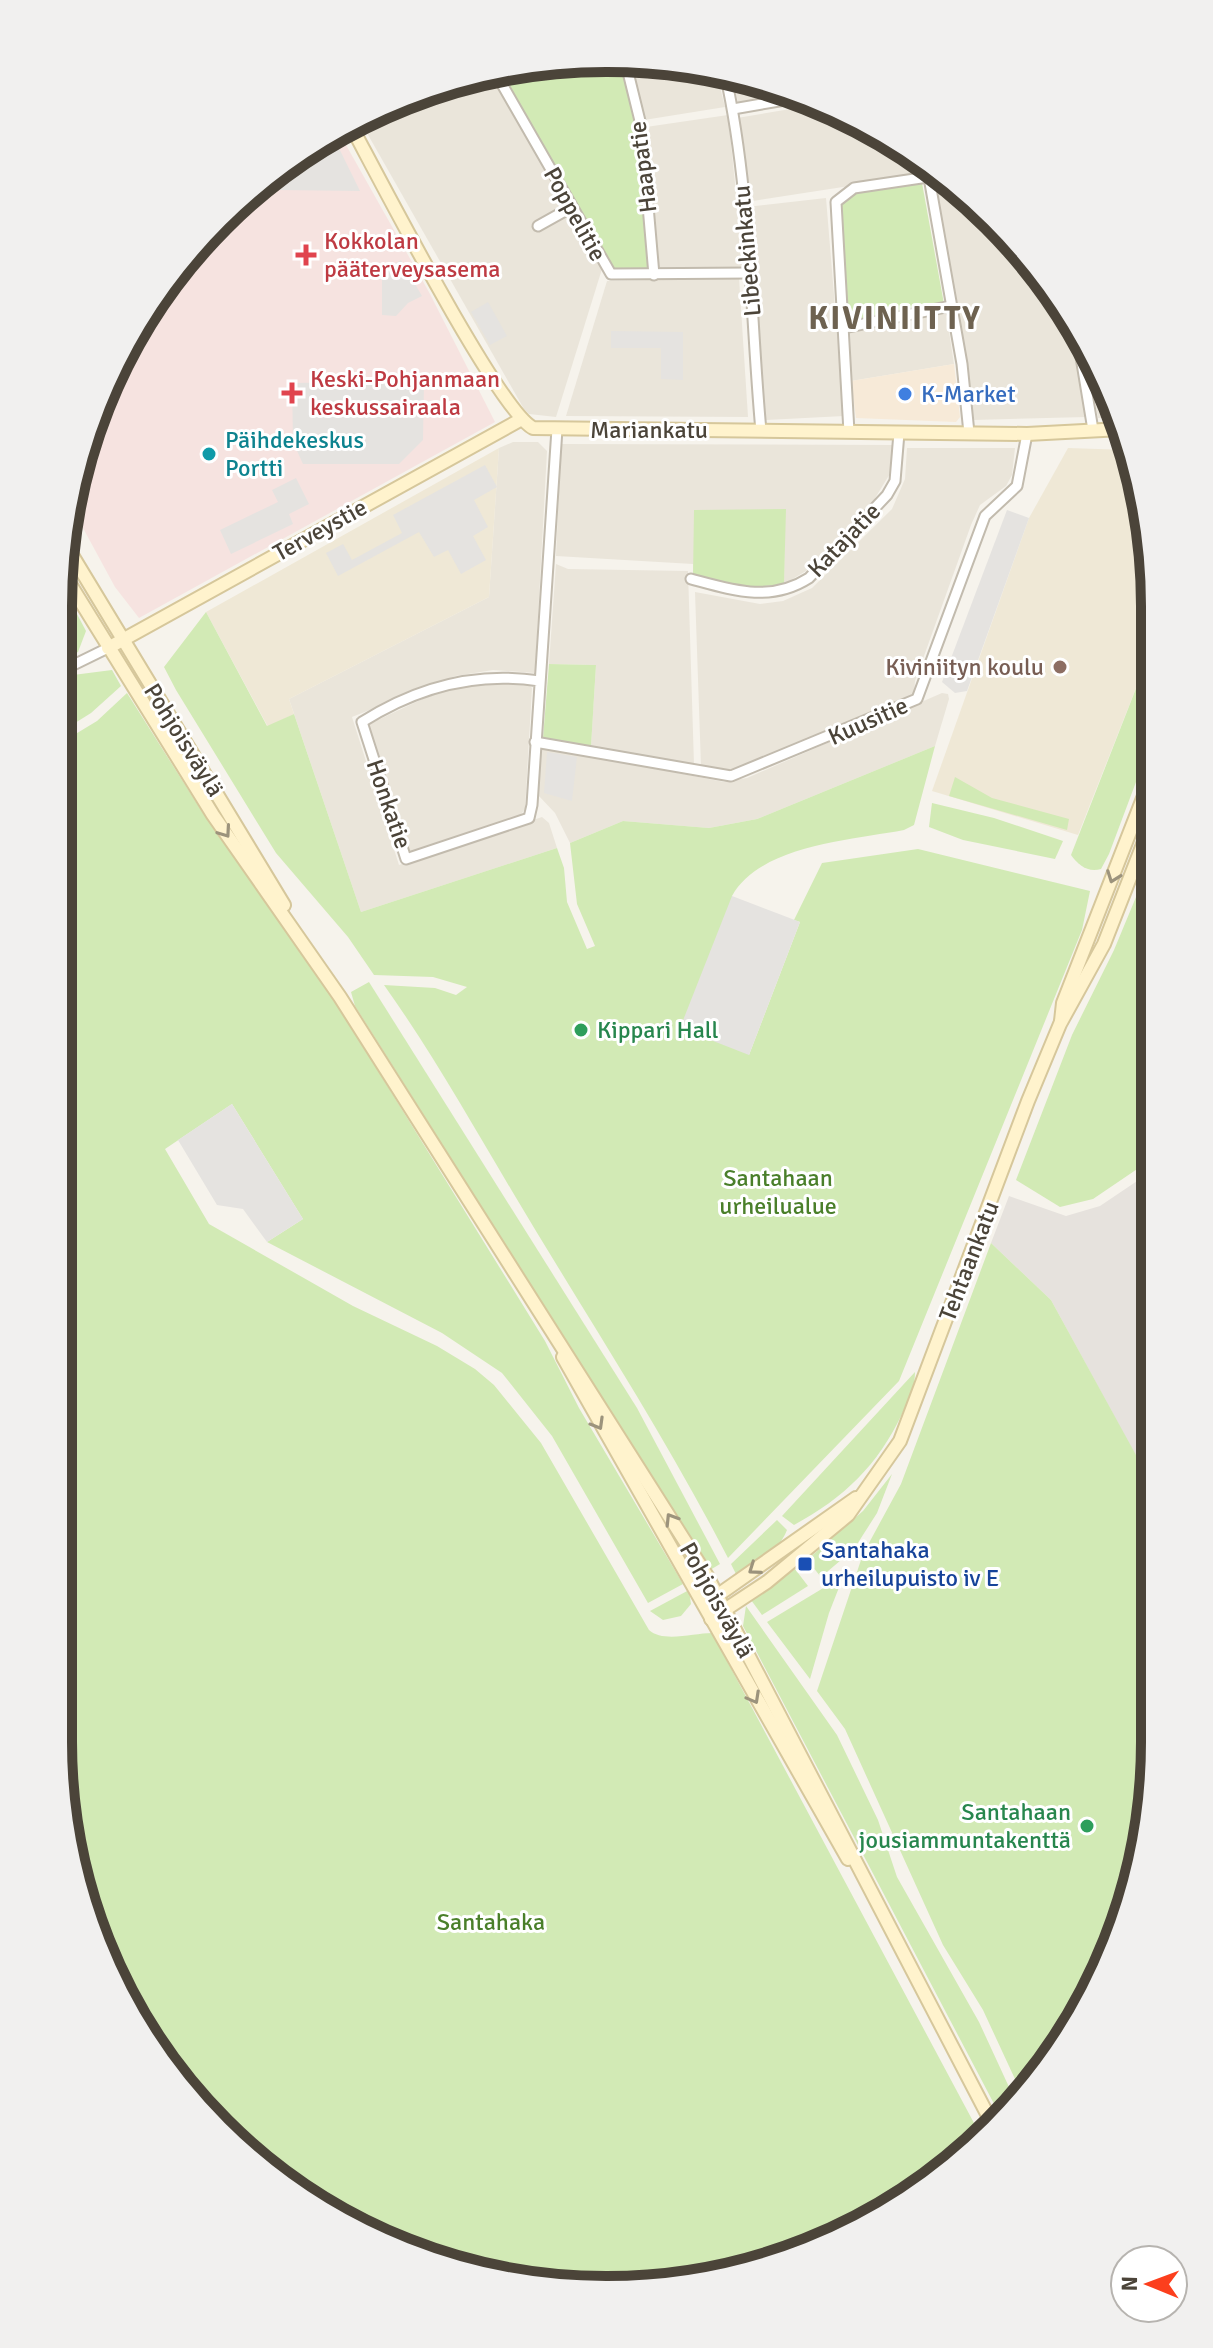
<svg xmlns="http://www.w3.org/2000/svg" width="1213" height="2348" font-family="Signika,sans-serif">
<rect width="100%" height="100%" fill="#f6f3ec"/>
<!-- residential -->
<g fill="#eae5da">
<path d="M642,59L716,71L725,107L644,120L629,60Z"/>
<path d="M492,73L602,269L556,417L529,414L524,409L359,119L430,87Z"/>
<path d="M731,74L748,77L792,93L738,102Z"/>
<path d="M820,104L849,114L917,160L914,176L746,202L737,118Z"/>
<path d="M728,115L744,270L659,271L646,127Z"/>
<path d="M933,170L968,194L1042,273L1069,320L1087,417L973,420L967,364Z"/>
<path d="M826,198L844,416L766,420L747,207Z"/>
<path d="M739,278L748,417L566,416L607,281Z"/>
<path d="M946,312L954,364L851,381L850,331Z"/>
<path d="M1085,348L1113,397L1119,418H1098Z"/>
<path d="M513,442H538L547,451L535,673L493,670L455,676L352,717L399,865L542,817L549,823L557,848L361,912L289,699L489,597L499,448Z"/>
<path d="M561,444L892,445V459L891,472L869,508L806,571L784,584L785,509L776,510L693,577V564L556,556Z"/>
<path d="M907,448H1015L1012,475L1006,486L980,505L971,525L915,681L914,694L735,770L701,766L695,592L760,604L783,601L812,588L892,509L905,479Z"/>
<path d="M556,564L568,569L688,571L694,765L591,746L596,665L549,664Z"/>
<path d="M486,680L528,684L532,688L525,809L519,817L408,852L367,725L431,695Z"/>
<path d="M942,693L948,694L949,699L935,746L757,819L709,828L623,821L570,843L555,813L538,795L541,746L724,782L747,778Z"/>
</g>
<!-- commercial -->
<path fill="#f7ead8" d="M954,364L960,417L956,422L856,418L851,381Z"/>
<!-- industrial -->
<path fill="#e6e2dd" d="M1152,1171L1153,1467L1136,1456L1051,1300L991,1243L1009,1196L1066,1216L1100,1206Z"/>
<!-- education -->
<g fill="#efe8d6">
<path d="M499,448L489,597L289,699L294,714L268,727L206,612Z"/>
<path d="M1068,448L1128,450L1150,534L1151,650L1078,835L932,791L1029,518Z"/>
</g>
<!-- medical -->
<path fill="#f6e3e0" d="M337,129L430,294L495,422L139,618L115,587L70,504L77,465L114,364L171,273L245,194Z"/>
<!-- green -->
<g fill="#d2eab5">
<path d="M620,60L636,130L648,268H613L605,258L499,71L534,63Z"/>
<path d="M922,183L944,304L848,322L841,204L856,192Z"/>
<path d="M786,509L784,584L745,588L693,577L694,510Z"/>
<path d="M59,580L86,631L78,652L59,660Z"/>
<path d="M206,612L267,726L294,714L361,912L557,848L564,868L567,902L587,949L595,946L577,904L570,843L623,821L709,828L757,819L935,746L914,825L904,830C852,840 760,845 732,896L749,1055L800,922L794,920L822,863L918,849L1090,891L1082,930L899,1381L728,1558C662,1430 585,1314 512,1191C471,1122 431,1051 384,985L435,988L456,995L467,987L433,977L374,975L348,937L276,853L176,690L164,667Z"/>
<path d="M1151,650V742L1109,854L1101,869C1088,873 1078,865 1071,855Z"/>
<path d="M549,664L596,665L591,746L543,738Z"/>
<path d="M112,670L121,686L91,713L59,733V681L73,675Z"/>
<path d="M127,693L201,810L338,1006L545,1341L579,1408L683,1584L648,1603L552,1436L502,1373L442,1333L267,1242L303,1219L232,1104L165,1149L209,1224L353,1306L437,1346L475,1369L494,1385L541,1443L649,1630C663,1643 694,1633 712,1633L982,2138L849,2234L678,2285L499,2279L396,2248L302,2198L172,2076L87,1918L58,1741L59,744L97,721Z"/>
<path d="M955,777L992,798L1069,819L1067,830L949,796Z"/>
<path d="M932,803L994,818L1063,841L1055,859L963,840L929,827Z"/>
<path d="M1151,861L1152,1159L1093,1199L1060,1207L1016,1180L1072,1035L1114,950Z"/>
<path d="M369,982L637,1408L720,1564L710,1570L355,1006L351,992Z"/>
<path d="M991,1243L1051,1300L1136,1455L1153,1467C1153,1631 1175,1833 1099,1983C1079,2021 1046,2057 1021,2092L983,2010L943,1945L845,1729L817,1691L863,1554L901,1484Z"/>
<path d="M915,1372C915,1387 909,1400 902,1414C878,1465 844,1498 794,1525L782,1516Z"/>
<path d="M892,1474L877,1513L854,1549L821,1577L807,1560L863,1511Z"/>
<path d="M777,1520L787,1530C778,1553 756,1564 737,1576L731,1564Z"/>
<path d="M847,1567L829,1613L810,1679L767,1622L825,1587Z"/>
<path d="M795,1569L808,1586L762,1615L751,1600Z"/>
<path d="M689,1590L691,1604L681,1616L663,1620L650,1611Z"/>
<path d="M746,1606L837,1735L878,1820L897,1877L979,2022L1015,2100L1002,2119L743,1626Z"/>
</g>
<!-- parking -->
<g fill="#e5e3e0">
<path d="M331,132L360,191L278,190L277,171Z"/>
<path d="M401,260L422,296L408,303L396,316L382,315V272Z"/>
<path d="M488,302L507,336L490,345L471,312Z"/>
<path d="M611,331L683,332V380L661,379V348H611Z"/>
<path d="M424,381L423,440L399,464H303L293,442L292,383Z"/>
<path d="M485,465L497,487L474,500L488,527L473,536L486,560L461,574L448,550L434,557L419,532L338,576L326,553L343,544L352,560L402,533L393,515Z"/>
<path d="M296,478L309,504L289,514L293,524L231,554L220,530L278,502L272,490Z"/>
<path d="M1007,510L1029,518L967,691L955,693L942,682Z"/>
<path d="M547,752L577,757L572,801L544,793Z"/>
<path d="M732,896L800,922L749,1055L680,1028Z"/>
<path d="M232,1104L303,1219L267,1242L243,1209L217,1205L178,1140Z"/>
</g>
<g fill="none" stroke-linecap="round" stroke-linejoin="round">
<defs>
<g id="street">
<path d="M625,60L641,125L654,275"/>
<path d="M495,72L611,274L751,273"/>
<path d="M725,73C751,190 750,312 761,431"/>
<path d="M733,109L803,97"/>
<path d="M927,166L962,364L969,433"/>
<path d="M538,226L572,207"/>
<path d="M844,328L951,306"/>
<path d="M1077,333L1093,430"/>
<path d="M849,432L836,202L854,188L928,177"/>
<path d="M691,579C732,590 770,603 809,578L887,495L895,481L899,433"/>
<path d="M59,672L108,648"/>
<path d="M540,681C475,671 417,687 362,722L406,859L529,818L532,805L557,429"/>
<path d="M535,742L731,776L917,699L985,516L1017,486L1027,434"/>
</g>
<g id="secondary">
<path d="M350,124C377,174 498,410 533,428L1027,434L1122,429"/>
<path d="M64,542L284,905"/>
<path d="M60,568L213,815L340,997L707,1576L995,2129"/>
<path d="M108,648L520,420"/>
<path d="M1061,1021L1063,1003L1151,778"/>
<path d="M563,1357L848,1859"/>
<path d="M711,1600L856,1498"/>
<path d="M711,1619L767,1582L848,1515L900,1441L1028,1101L1060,1024L1104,944L1151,824"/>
</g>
</defs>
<!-- street casing -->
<use href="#street" stroke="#c2bbae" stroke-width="13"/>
<!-- secondary casing -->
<use href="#secondary" stroke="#d6c79b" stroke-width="16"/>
<!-- street -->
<use href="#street" stroke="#fff" stroke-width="9"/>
<!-- secondary -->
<use href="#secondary" stroke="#fff3cd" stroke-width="12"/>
</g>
<!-- one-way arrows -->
<defs><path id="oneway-chevron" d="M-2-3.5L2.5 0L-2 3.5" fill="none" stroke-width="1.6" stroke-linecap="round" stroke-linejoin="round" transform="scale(2)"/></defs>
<g stroke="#9c937c">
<use href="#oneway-chevron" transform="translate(225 832) rotate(55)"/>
<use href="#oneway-chevron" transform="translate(1113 877) rotate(110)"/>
<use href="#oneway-chevron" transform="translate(598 1424) rotate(60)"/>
<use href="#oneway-chevron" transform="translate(671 1519) rotate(-122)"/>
<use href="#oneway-chevron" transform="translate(754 1569) rotate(145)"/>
<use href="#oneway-chevron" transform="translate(754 1698) rotate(61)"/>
</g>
<!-- markers -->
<g fill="#e0444e" stroke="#fff" stroke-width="3">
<path d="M302 243h8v8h8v8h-8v8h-8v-8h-8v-8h8z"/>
<path d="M288 381h8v8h8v8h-8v8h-8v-8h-8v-8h8z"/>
</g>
<circle fill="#3f7fe0" stroke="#fff" stroke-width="3" cx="905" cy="394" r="8"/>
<circle fill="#0f9aa8" stroke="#fff" stroke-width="3" cx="209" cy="454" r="8"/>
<circle fill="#8d6e63" stroke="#fff" stroke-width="3" cx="1060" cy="667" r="8"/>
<g fill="#2e9e5b" stroke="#fff" stroke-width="3">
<circle cx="581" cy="1030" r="8"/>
<circle cx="1087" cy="1826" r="8"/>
</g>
<rect fill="#1a4fb4" stroke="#fff" stroke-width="3" x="797" y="1556" width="16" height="16" rx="4"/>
<g text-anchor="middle" stroke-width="6" stroke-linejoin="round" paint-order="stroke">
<!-- street labels -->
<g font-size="24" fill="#4b4439" stroke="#fff">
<text transform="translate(643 167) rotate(-97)" y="8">Haapatie</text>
<text transform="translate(575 214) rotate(61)" y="8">Poppelitie</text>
<text transform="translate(747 251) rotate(-95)" y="8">Libeckinkatu</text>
<text x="649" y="438">Mariankatu</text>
<text transform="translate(320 530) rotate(-29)" y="8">Terveystie</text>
<text transform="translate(844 540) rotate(-46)" y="8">Katajatie</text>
<text transform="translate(868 721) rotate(-24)" y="8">Kuusitie</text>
<text transform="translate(184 740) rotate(58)" y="8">Pohjoisväylä</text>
<text transform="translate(389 804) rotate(71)" y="8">Honkatie</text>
<text transform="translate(969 1261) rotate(-69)" y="8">Tehtaankatu</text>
<text transform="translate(717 1600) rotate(61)" y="8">Pohjoisväylä</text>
</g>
<!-- health labels -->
<g font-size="24" fill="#be3a42" stroke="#fff" text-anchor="start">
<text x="324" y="249">Kokkolan<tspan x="324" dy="28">pääterveysasema</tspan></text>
<text x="310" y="387">Keski-Pohjanmaan<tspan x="310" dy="28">keskussairaala</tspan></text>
</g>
<!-- shop labels -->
<g font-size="24" fill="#366cbe" stroke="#fff" text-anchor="start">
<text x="921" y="402">K-Market</text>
</g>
<!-- culture labels -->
<g font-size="24" fill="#0d838f" stroke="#fff" text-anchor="start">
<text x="225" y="448">Päihdekeskus<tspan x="225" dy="28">Portti</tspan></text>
</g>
<!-- education labels -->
<g font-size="24" fill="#785e54" stroke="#fff" text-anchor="end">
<text x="1044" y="675">Kiviniityn koulu</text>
</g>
<!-- leisure labels -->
<g font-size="24" fill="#27864d" stroke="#fff" text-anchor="start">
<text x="597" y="1038">Kippari Hall</text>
<text x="1071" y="1820" text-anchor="end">Santahaan<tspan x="1071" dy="28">jousiammuntakenttä</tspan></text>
</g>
<!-- park labels -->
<g font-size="24" fill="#4a7f2a" stroke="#fff">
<text x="778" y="1186">Santahaan<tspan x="778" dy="28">urheilualue</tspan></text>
<text x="491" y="1930">Santahaka</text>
</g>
<!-- transit labels -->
<g font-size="24" fill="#164399" stroke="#fff" text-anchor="start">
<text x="821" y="1558">Santahaka<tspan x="821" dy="28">urheilupuisto iv E</tspan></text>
</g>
<!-- district labels -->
<g font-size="32" font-weight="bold" letter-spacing="2" fill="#6e6250" stroke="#fff">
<text x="895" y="329">KIVINIITTY</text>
</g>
</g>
<!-- crop -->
<path d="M0 0H1213V2348H0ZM606 72H607A534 534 0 0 1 1141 606V1742A534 534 0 0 1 607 2276H606A534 534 0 0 1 72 1742V606A534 534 0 0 1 606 72Z" fill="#f1f0ef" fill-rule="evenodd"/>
<path fill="none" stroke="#4b4439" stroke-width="10" d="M606 72H607A534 534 0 0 1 1141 606V1742A534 534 0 0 1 607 2276H606A534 534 0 0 1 72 1742V606A534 534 0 0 1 606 72Z"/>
<!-- north arrow -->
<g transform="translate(1149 2284) rotate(271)"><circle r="38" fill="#ffffff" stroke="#b7b4b0" stroke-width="2"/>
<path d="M0-6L14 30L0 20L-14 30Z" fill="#fc3f1d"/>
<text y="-12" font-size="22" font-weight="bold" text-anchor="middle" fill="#4b4439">N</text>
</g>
</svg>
